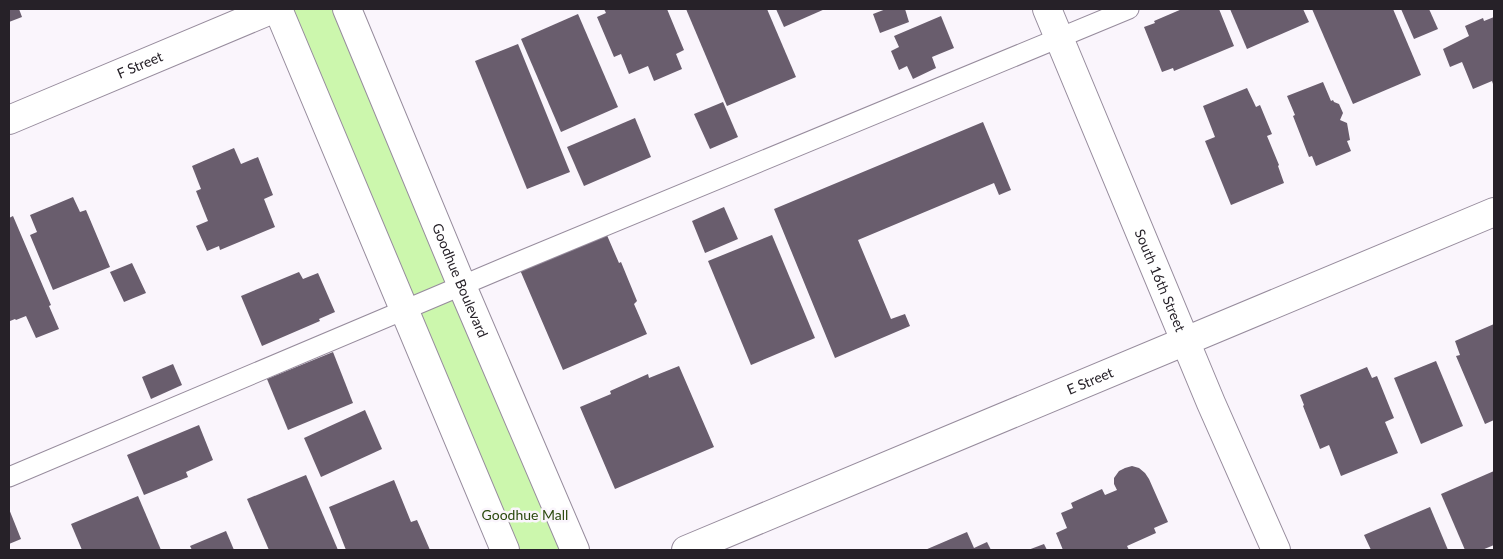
<svg xmlns="http://www.w3.org/2000/svg" width="1503" height="559" font-family="Lato,sans-serif">
<rect width="100%" height="100%" fill="#faf5fc"/>
<!-- green -->
<path fill="#ccf7ad" d="M278,9H347L575,550H505Z"/>
<!-- building -->
<g fill="#695d6d">
<path d="M9,9H19L22,17L9,22Z"/>
<path d="M604,9H667L684,50L676,54L682,69L654,81L648,66L629,74L621,54L614,57L597,17L606,13Z"/>
<path d="M686,9H767L796,77L727,106Z"/>
<path d="M776,9H825L784,27Z"/>
<path d="M886,9H905L909,22L880,33L873,14Z"/>
<path d="M1182,9H1219L1234,46L1174,71L1173,68L1162,72L1144,27L1155,23L1154,21Z"/>
<path d="M1230,9H1303L1309,22L1247,49Z"/>
<path d="M1312,9H1393L1421,75L1353,104Z"/>
<path d="M1401,9H1429L1438,29L1414,39Z"/>
<path d="M578,14L618,107L561,132L521,39Z"/>
<path d="M941,16L954,48L932,57L936,68L913,79L907,66L899,70L891,51L899,47L894,36Z"/>
<path d="M1494,17V87L1492,81L1473,89L1462,62L1450,67L1443,49L1469,36L1465,26L1483,18L1484,21Z"/>
<path d="M518,44L570,172L527,189L475,61Z"/>
<path d="M1323,82L1331,101L1333,100L1334,102L1339,104L1343,113L1340,120L1347,123L1350,140L1347,141L1351,151L1316,166L1312,156L1309,157L1293,116L1295,115L1287,96Z"/>
<path d="M1247,88L1256,107L1260,105L1272,134L1267,136L1279,165L1278,166L1284,183L1231,205L1205,141L1215,137L1203,106Z"/>
<path d="M723,102L738,137L710,149L694,114Z"/>
<path d="M635,118L651,157L584,186L567,147Z"/>
<path d="M983,122L1011,190L999,195L994,183L858,240L891,319L905,314L910,326L835,358L774,209Z"/>
<path d="M234,148L241,164L258,157L273,195L264,199L275,227L220,250L219,246L207,251L196,226L208,221L196,191L201,189L192,166Z"/>
<path d="M73,197L80,212L86,210L110,267L53,290L30,235L37,232L30,215Z"/>
<path d="M724,207L738,239L705,253L692,221Z"/>
<path d="M13,216L51,305L49,306L59,329L36,338L26,316L16,320L15,319L10,321L9,318V218Z"/>
<path d="M606,233L619,263L621,262L637,301L634,304L647,334L563,370L520,270Z"/>
<path d="M772,235L815,338L751,365L708,261Z"/>
<path d="M132,263L146,293L124,302L110,272Z"/>
<path d="M299,272L303,279L318,273L335,312L319,319L320,321L262,346L241,296Z"/>
<path d="M1494,324V420L1485,424L1456,356L1460,355L1455,341Z"/>
<path d="M333,352L353,403L288,430L267,379Z"/>
<path d="M1436,361L1463,426L1421,444L1394,378Z"/>
<path d="M173,364L182,385L151,399L142,377Z"/>
<path d="M679,366L714,447L615,489L580,407L611,394L610,391L648,374L649,378Z"/>
<path d="M1367,367L1372,378L1377,376L1394,418L1385,422L1398,453L1341,476L1329,445L1320,449L1303,406L1304,405L1300,395Z"/>
<path d="M365,410L382,449L321,477L304,438Z"/>
<path d="M199,425L213,460L186,472L188,477L144,495L127,455Z"/>
<path d="M1132,466L1139,468L1145,473L1149,479L1168,522L1154,528L1156,533L1127,546L1129,550H1063L1056,533L1067,528L1061,513L1073,508L1071,503L1102,489L1105,495L1117,490L1114,484V478L1119,471L1125,468Z"/>
<path d="M1494,471V545L1482,550H1465L1441,494Z"/>
<path d="M306,475L338,550H269L247,499Z"/>
<path d="M394,480L411,522L417,520L430,550H346L329,507Z"/>
<path d="M138,496L161,550H82L71,524Z"/>
<path d="M1430,507L1448,550H1371L1364,535Z"/>
<path d="M9,509L21,539L9,544Z"/>
<path d="M226,531L234,550H192L190,546Z"/>
<path d="M967,532L974,548L987,542L991,550H925Z"/>
<path d="M1044,544L1047,550H1028Z"/>
</g>
<g fill="none" stroke-linecap="round" stroke-linejoin="round">
<defs>
<path id="lane" d="M9,477L513,264L1129,9"/>
<g id="street">
<path d="M278,9L505,550"/>
<path id="s1" d="M347,9L462,286L575,550"/>
<path id="s2" d="M9,120L273,9"/>
<path id="s3" d="M686,550L1494,212"/>
</g>
<g id="secondary">
<path id="s4" d="M1047,9L1211,403L1276,550"/>
</g>
</defs>
<!-- lane casing -->
<use href="#lane" stroke="#978c9d" stroke-width="21"/>
<!-- street casing -->
<use href="#street" stroke="#978c9d" stroke-width="30"/>
<!-- secondary casing -->
<use href="#secondary" stroke="#978c9d" stroke-width="30"/>
<!-- lane -->
<use href="#lane" stroke="#fff" stroke-width="19"/>
<!-- street -->
<use href="#street" stroke="#fff" stroke-width="28"/>
<!-- secondary -->
<use href="#secondary" stroke="#fff" stroke-width="28"/>
</g>
<g text-anchor="middle" stroke-width="5" stroke-linejoin="round" paint-order="stroke">
<!-- street labels -->
<g font-size="14" fill="#262128" stroke="#faf5fc">
<text dy="5" stroke="none"><textPath href="#s2" startOffset="142">F Street</textPath></text>
<text dy="5" stroke="none"><textPath href="#s1" startOffset="294">Goodhue Boulevard</textPath></text>
<text dy="5" stroke="none"><textPath href="#s4" startOffset="294">South 16th Street</textPath></text>
<text dy="5" stroke="none"><textPath href="#s3" startOffset="438">E Street</textPath></text>
</g>
<!-- park labels -->
<g font-size="14" fill="#2b490f" stroke="#faf5fc">
<text x="525" y="520">Goodhue Mall</text>
</g>
</g>
<!-- border -->
<rect width="1503" height="559" fill="none" stroke="#262128" stroke-width="20"/>
</svg>
